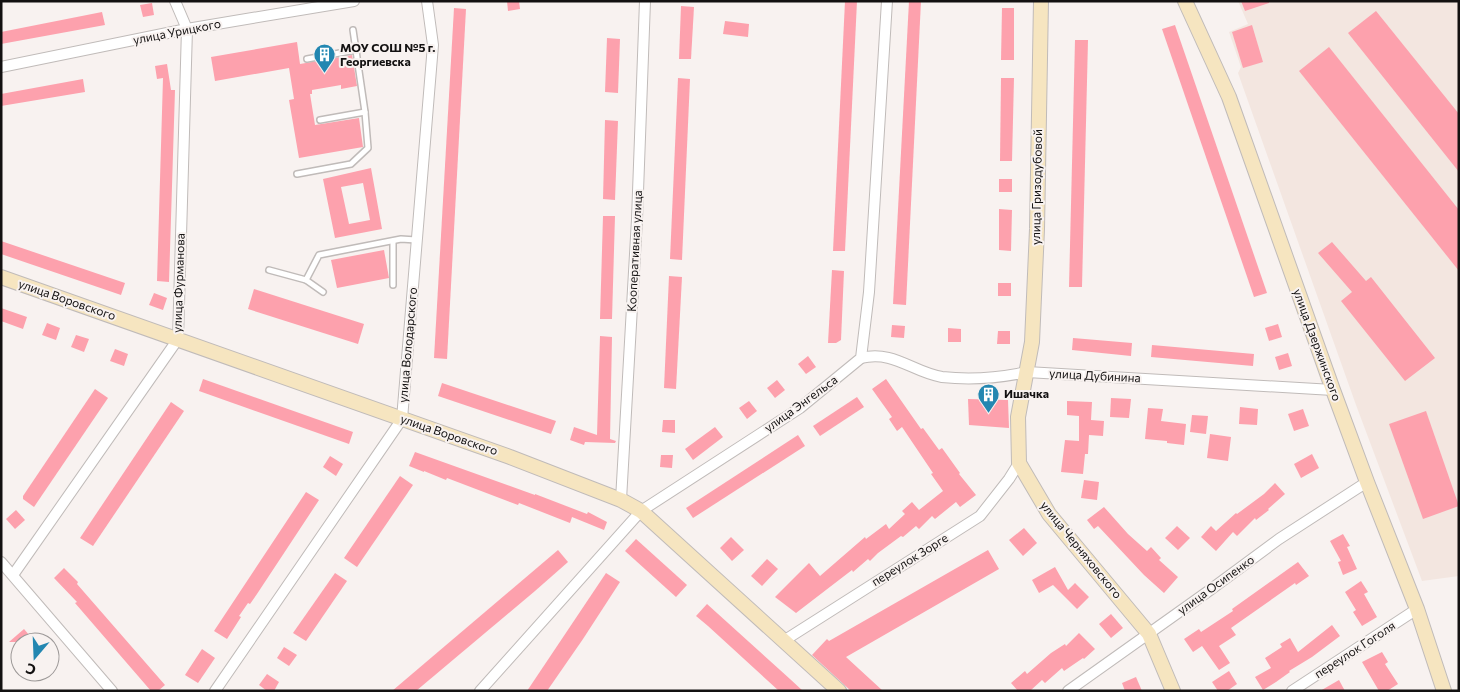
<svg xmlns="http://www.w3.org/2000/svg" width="1460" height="692" font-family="Commissioner,sans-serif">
<rect width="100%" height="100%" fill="#f8f2f0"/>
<!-- built -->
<path fill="#f3e6e0" d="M1238,1H1459V576L1422,581L1356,405L1238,73L1241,67L1229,32L1248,24Z"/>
<!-- building -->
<g fill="#fda1ad" fill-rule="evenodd">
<path d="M507,1H519L520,9L508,11Z"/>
<path d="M845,1H857L845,251H833Z"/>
<path d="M909,1H921L906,305L893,304Z"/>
<path d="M1241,1H1269V3L1245,11Z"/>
<path d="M152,3L154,15L143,17L140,5Z"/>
<path d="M681,6L694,7L691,59H679Z"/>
<path d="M454,8L466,9L447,359L434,358Z"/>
<path d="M1002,8H1014V60H1001Z"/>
<path d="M1376,11L1459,114V172L1348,33Z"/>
<path d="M102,12L105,25L1,44V32Z"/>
<path d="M725,21L749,24L748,37L723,34Z"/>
<path d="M1175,25L1267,293L1254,297L1162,29Z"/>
<path d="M1252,25L1263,62L1243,68L1232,32Z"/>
<path d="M607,38L620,39L618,93L605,92Z"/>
<path d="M1075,40H1088L1082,287H1069Z"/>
<path d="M297,42L300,64L352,55L357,86L341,89V85L312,90V94H310L315,125L359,118L363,147L299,158L289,100L294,99L289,68L215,81L211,57Z"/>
<path d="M1329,47L1459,210V271L1299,71Z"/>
<path d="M167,64L171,90H175L169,282L157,281L163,78L157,79L155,66Z"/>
<path d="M678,78L690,79L682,260L670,259Z"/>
<path d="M1001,78H1014L1012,161H1000Z"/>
<path d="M83,79L85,92L1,106V94Z"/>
<path d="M605,120L618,121L615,200L603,199Z"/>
<path d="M371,168L382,229L335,238L323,179ZM363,183L370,220L349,224L341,187Z"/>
<rect x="999" y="179" width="13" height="13"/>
<path d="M999,209L1012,210L1011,251L999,250Z"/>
<path d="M603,216H615L612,319H600Z"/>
<path d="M1,241L125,283L121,295L1,254Z"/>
<path d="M1332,242L1366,281L1371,277L1435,358L1405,381L1341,301L1352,292L1318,253Z"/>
<path d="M384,250L389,278L337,288L331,260Z"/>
<path d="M832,270L844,271L841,340L836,343H828Z"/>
<path d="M669,276L682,277L676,389L664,388Z"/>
<rect x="998" y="283" width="13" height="13"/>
<path d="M254,289L364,324L358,344L248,309Z"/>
<path d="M154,293L167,298L163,310L149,305Z"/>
<path d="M1,308L27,317L23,329L1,321Z"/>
<path d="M47,323L60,328L56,340L42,335Z"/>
<path d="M1278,324L1282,337L1269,341L1265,328Z"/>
<path d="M892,325L905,326L904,338L891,337Z"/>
<path d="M948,328L961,329V342H948Z"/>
<path d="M998,331H1010V344H997Z"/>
<path d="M76,335L89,339L84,352L71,347Z"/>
<path d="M600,336L612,337L610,439L616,441L615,443L585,442L584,445L570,440L574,427L597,435Z"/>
<path d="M1073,338L1132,343L1131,356L1072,350Z"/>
<path d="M1152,345L1254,354L1253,366L1151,357Z"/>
<path d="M115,349L128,354L124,366L110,361Z"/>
<path d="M1288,353L1292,366L1279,370L1275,357Z"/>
<path d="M808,356L816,367L806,374L798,364Z"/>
<path d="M203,379L353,432L349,444L199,391Z"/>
<path d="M886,379L921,429L923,428L939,450L942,448L960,473L959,474L976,495L960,507L956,502L935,519L932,516L919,529L916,526L903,537L901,536L878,553L870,561L868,559L853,572L852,570L796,613L775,597L809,563L820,576L865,537L866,539L886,524L889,529L905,514L902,511L912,502L919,510L943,491L931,474L933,473L902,427L897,431L889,419L892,417L872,389Z"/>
<path d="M777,380L785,390L775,398L767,388Z"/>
<path d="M442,383L556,421L551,434L438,396Z"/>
<path d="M95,389L108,398L34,507L23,499V496Z"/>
<path d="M857,397L864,407L820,436L813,426Z"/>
<path d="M1111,398L1131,399L1129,418L1110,417Z"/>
<path d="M968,399L1008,400L1009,428L969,425Z"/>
<path d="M749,401L757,411L747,419L739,408Z"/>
<path d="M1067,401L1092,402L1091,420L1104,421L1103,436L1089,435L1088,454H1085L1083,474L1061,472L1065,440L1079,441V416L1067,415Z"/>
<path d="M171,402L184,411L93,546L80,538Z"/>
<path d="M1240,407L1258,409L1257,425L1239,424Z"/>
<path d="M1148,408L1163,409L1161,421L1186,424L1184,445L1167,443V441L1145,439Z"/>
<path d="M1303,409L1309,426L1294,431L1288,414Z"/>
<path d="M1426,411L1459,506L1423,519L1389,424Z"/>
<path d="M1192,415L1208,416L1206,434L1190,432Z"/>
<path d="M663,420H675V433L662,432Z"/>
<path d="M715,427L723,437L693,460L685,449Z"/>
<path d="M1210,434L1231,437L1228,461L1207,458Z"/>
<path d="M798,435L805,446L693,518L686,508Z"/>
<path d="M415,452L535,495V494L587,514L588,512L607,522L604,530L572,517L570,523L519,503L518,505L447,478L446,480L424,471V472L409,466Z"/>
<path d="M1312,454L1319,468L1301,478L1294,464Z"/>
<path d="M661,455H673L672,468L660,467Z"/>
<path d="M330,456L343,464L336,476L323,467Z"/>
<path d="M400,476L413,485L357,567L344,558Z"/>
<path d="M1084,480L1099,482L1097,500L1081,498Z"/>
<path d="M1275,483L1285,494L1268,509L1269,510L1256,520L1255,518L1237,536L1233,532L1216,551L1201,537L1211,526L1216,531L1236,513L1237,514L1264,494Z"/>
<path d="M306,492L319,500L257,594L250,604L248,603L239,616L241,617L227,639L214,631Z"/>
<path d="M1104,507L1128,534L1147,551L1151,547L1161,558L1159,560L1178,577L1164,593L1144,575L1098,526L1094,529L1087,520Z"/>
<path d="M16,510L25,520L15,529L6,519Z"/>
<path d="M1177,526L1190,538L1178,550L1165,538Z"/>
<path d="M1024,528L1037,543L1023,556L1009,540Z"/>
<path d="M1343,534L1350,546L1347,547L1357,569L1343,575L1338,562L1341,561L1330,541Z"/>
<path d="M731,537L744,550L732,561L720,548Z"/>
<path d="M636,539L687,585L676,597L625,551Z"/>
<path d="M558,550L568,562L535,591L416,691H392Z"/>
<path d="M988,550L999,569L846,657L883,691H851L812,655L827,639L829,641Z"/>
<path d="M767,559L778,569L762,586L751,576Z"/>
<path d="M1298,562L1309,576L1296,585L1295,583L1231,628L1236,635L1219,646L1230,663L1219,670L1202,646L1193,652L1184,639L1199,629L1201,632L1233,611L1232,609Z"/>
<path d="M1055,567L1068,590L1075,583L1089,597L1077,609L1053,585L1039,593L1032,580Z"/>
<path d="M64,568L78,582L77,584L165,685L158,691H151L75,603L77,602L54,578Z"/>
<path d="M335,573L347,581L306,641L293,633Z"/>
<path d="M606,573L620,582L583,639L547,691H527Z"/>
<path d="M1361,581L1368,592L1364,594L1377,617L1362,626L1353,612L1356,610L1345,592Z"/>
<path d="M707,604L790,679L803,691H779L708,626L696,616Z"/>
<path d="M1111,614L1123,628L1111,638L1099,624Z"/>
<path d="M1332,625L1340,636L1312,657L1289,671L1290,672L1276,682L1263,690L1255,677L1271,668L1265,658L1282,647L1280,644L1290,638L1298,652Z"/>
<path d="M24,629L35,642H9Z"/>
<path d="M1079,633L1095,649L1084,659L1083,658L1064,671L1062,668L1045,683L1042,680L1030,691H1018L1011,683L1025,671L1027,674L1051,653L1065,644L1066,646Z"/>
<path d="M284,647L297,655L289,666L277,658Z"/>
<path d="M202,649L215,658L198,683L185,675Z"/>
<path d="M1382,652L1388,662L1385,664L1398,684L1387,691H1379L1362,662Z"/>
<path d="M1229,671L1237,684L1227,691H1218L1212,682Z"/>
<path d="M267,674L279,682L274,691H267L259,685Z"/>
<path d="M1136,677L1142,691H1125L1122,683Z"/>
<path d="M1339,680L1345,691H1320Z"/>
</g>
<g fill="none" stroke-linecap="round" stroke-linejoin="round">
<defs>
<g id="lane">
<path d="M307,59L356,50"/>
<path d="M320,120L365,112"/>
<path d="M297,174L351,164L368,148L365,112L353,30"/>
<path d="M393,241V285"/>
<path d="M269,270L306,280L319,255L401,239L416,240"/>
<path d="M306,280L323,292"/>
</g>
<g id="street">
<path d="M1,67L187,29L354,1"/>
<path d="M861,358C894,350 912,372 942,377C970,380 999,378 1027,372L1333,390"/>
<path d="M621,500L637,219L645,1"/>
<path d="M1,562L112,691"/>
<path d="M13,575L178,339L187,29L175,1"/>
<path d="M785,640L980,516L1009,479L1019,463"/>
<path d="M215,691L402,419L433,45L427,1"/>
<path d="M480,691L641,511L800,408L861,358L869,292L887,1"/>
<path d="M1068,691L1210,590L1279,539L1367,482"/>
<path d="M1292,691L1417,609"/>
</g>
<g id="secondary">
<path d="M1041,1L1037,229L1032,342L1018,417L1019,463L1049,514L1149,634L1173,691"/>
<path d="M1185,1L1229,97L1333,390L1367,482L1417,609L1444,691"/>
<path d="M1,277L510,457L621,500L641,511L839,691"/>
</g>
</defs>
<!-- lane casing -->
<use href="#lane" stroke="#c0bbb9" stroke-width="8"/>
<!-- street casing -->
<use href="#street" stroke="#c0bbb9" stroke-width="12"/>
<!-- secondary casing -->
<use href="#secondary" stroke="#c0bbb9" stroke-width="16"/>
<!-- lane -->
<use href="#lane" stroke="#fff" stroke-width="5"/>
<!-- street -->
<use href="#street" stroke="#fff" stroke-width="10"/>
<!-- secondary -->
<use href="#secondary" stroke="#f6e5c0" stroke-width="14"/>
</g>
<!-- icons -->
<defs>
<symbol id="building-pin" viewBox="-11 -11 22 30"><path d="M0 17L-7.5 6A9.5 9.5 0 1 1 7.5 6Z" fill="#2387b1" stroke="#f8f2f0"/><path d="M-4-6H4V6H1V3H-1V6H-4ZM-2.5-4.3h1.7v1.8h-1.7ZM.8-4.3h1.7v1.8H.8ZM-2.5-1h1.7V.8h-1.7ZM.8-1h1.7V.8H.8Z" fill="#fff"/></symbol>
</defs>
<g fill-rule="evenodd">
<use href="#building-pin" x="312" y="42" width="25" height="34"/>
<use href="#building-pin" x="976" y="382" width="25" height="34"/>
</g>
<g text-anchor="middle" stroke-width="4" stroke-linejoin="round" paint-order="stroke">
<!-- street labels -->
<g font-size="12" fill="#131111" stroke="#f8f2f0">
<text transform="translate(177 32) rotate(-11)" y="4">улица Урицкого</text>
<text transform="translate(1037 187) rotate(-89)" y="4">улица Гризодубовой</text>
<text transform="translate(635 251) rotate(-87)" y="4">Кооперативная улица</text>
<text transform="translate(179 283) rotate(-88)" y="4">улица Фурманова</text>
<text transform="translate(67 300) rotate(19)" y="4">улица Воровского</text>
<text transform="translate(408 345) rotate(-85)" y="4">улица Володарского</text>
<text transform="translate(1317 345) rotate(70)" y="4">улица Дзержинского</text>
<text transform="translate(1095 376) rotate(3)" y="4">улица Дубинина</text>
<text transform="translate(801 404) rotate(-36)" y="4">улица Энгельса</text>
<text transform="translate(449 435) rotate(19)" y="4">улица Воровского</text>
<text transform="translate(1081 550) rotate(51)" y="4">улица Черняховского</text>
<text transform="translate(910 560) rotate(-32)" y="4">переулок Зорге</text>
<text transform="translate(1216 585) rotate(-36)" y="4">улица Осипенко</text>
<text transform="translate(1355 650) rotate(-33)" y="4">переулок Гоголя</text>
</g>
<!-- poi labels -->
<g font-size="12" font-weight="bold" fill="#131111" stroke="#f8f2f0" text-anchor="start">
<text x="340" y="52">МОУ СОШ №5 г.<tspan x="340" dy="14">Георгиевска</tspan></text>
<text x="1004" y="398">Ишачка</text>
</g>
</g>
<!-- border -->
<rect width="1460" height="692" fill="none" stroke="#131111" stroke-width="5"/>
<!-- north arrow -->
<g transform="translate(35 657) rotate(199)"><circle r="24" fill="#f8f2f0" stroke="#9c9897"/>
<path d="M0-4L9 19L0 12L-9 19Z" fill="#2387b1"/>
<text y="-8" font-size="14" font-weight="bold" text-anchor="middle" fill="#131111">С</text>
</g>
</svg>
